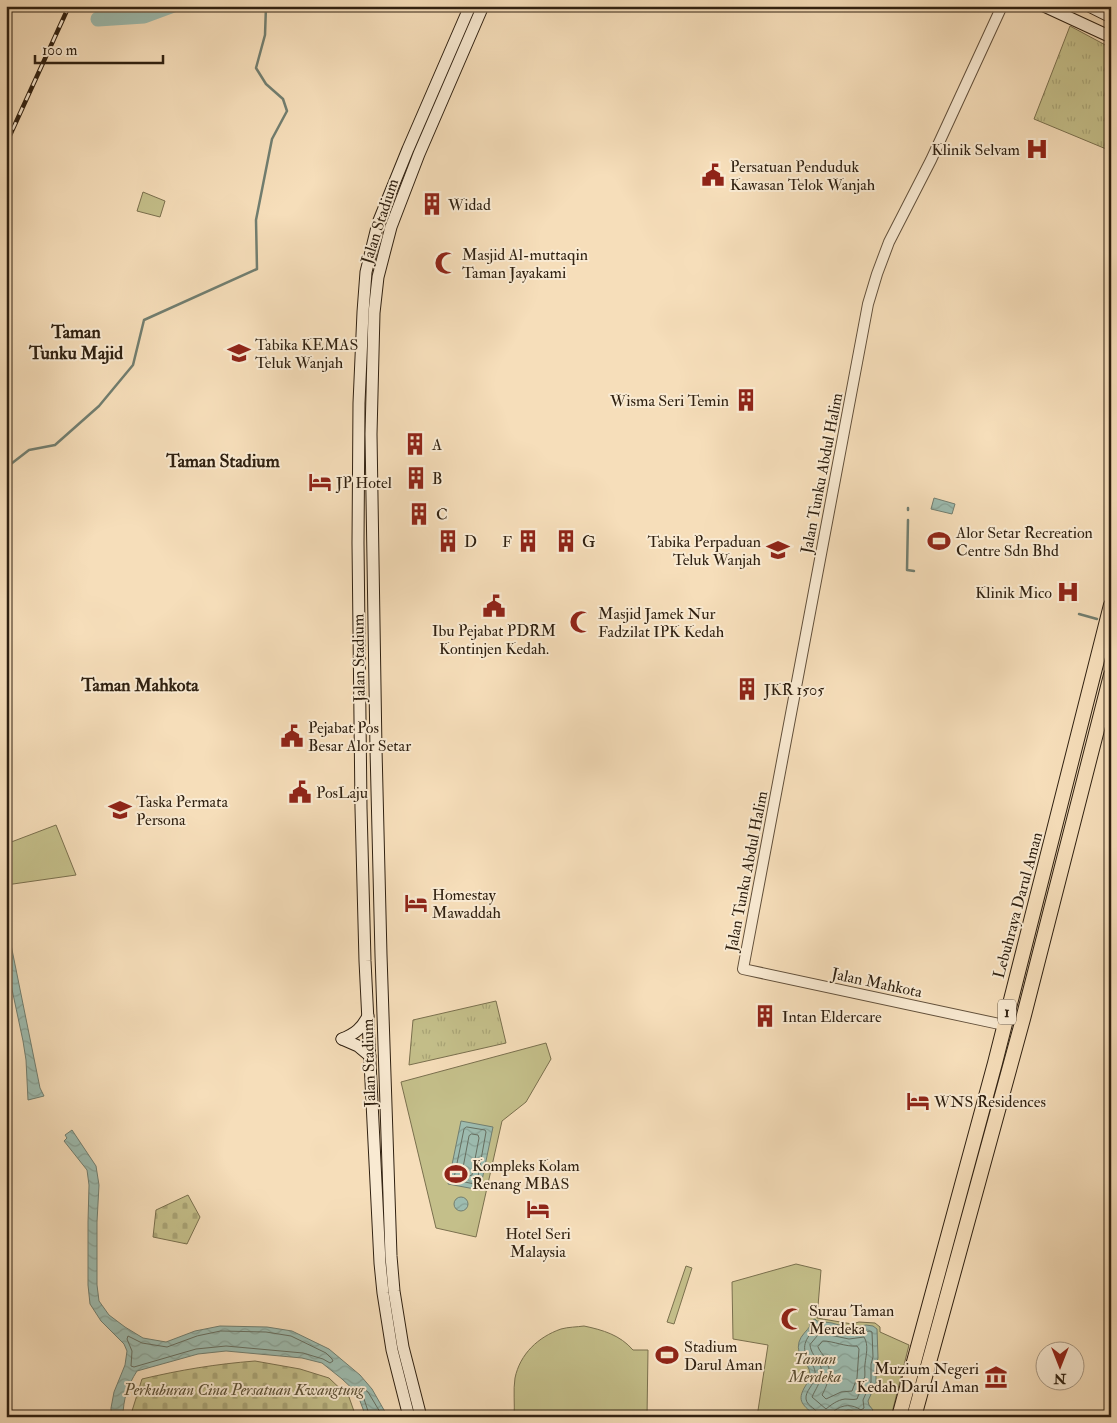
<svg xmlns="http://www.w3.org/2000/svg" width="1117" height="1423" font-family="'IM FELL Double Pica',serif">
<defs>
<pattern id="grass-tufts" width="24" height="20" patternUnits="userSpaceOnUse" patternTransform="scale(1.25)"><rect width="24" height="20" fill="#c4bf8a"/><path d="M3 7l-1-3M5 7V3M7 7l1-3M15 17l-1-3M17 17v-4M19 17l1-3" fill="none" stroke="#a9a476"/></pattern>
<pattern id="cemetery-stones" width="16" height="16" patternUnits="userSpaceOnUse" patternTransform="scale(1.25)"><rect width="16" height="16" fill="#c4bf8a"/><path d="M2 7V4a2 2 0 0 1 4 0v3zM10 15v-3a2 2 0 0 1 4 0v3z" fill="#a9a476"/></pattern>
<pattern id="water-waves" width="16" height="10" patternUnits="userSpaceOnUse" patternTransform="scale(1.25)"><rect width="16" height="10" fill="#9dbcb0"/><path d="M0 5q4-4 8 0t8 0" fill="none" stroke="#88a196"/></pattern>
</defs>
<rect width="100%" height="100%" fill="#f6deba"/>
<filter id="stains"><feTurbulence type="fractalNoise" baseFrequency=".004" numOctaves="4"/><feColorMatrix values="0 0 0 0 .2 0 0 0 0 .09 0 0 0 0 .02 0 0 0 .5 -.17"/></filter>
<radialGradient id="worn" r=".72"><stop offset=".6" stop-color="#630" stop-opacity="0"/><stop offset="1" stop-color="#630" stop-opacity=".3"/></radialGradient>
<!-- grass -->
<g fill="url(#grass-tufts)" stroke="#7a704e">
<path d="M1070,26L1111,48V151L1034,119Z"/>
<path d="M496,1001L506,1043L409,1065L413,1020Z"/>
</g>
<!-- cemetery -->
<g fill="url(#cemetery-stones)" stroke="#7a704e">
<path d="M188,1195L200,1217L187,1244L153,1237L156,1210Z"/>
<path d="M255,1361L300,1369L329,1378L349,1397L356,1417H133L132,1411L142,1379C180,1370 216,1364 255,1361Z"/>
</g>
<!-- park -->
<g fill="#c4bf8a" stroke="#7a704e">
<path d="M143,192L165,201L160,217L137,211Z"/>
<path d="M56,825L76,875L6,885V844Z"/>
<path d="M546,1043L551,1059L526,1102L502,1121L476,1237L436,1228L401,1082Z"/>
<path d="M796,1264L821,1270L817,1318L852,1324L859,1322L875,1323L880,1327V1332L909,1345L891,1417H757L768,1345L733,1339L732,1282Z"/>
<path d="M686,1266L692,1268L674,1324L667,1322Z"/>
<path d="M584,1326C603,1330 620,1335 633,1350H648L647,1417H514C515,1404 513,1390 515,1378C520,1354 538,1337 561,1329C568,1327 577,1327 584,1326Z"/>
</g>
<!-- water -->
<g fill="url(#water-waves)" stroke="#717e70">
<path d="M934,498L955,504L952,514L931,509Z"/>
<path d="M6,920L40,1088L44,1096L28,1100L26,1060L23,1041L6,961Z"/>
<path d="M461,1121L493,1127L480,1190L448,1184Z"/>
<path d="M72,1130L96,1166L99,1185L97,1222V1285L99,1301L109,1315L125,1327L143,1338L166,1342L195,1331L220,1326L267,1327L292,1331L329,1349L360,1375L372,1389L388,1417H366L357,1393L342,1379L322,1363L302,1358L226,1351L198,1354L137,1371C128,1385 123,1399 123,1417H111V1408L114,1392L125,1365L127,1351L124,1344L101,1321L90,1304L88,1285V1222L89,1185L87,1170L64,1141L67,1138L65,1135Z"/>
<circle cx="461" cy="1204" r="7"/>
<path d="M815,1319L817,1321L832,1323L850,1328L866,1325L873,1326L877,1329L878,1358L876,1365V1383L868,1401L869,1405L873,1410L867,1417C860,1417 855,1410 848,1410C842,1411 838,1416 833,1417C828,1418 821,1417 816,1417C804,1405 795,1402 806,1385C808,1381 810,1378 810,1374C810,1363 795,1357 799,1342C801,1335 807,1331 810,1326L809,1323Z"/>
</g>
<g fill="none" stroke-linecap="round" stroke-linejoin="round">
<!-- shore -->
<g stroke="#666e60" stroke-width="1">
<path d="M467,1127L485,1130L486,1132L477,1182L474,1184L456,1180L454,1178L464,1129Z"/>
<path d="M472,1134L478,1135L479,1138L472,1175L469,1176L463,1175L462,1173L469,1136Z"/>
<path d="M221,1331L266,1332L291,1336L326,1353L332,1359L333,1361L330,1363L323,1359L303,1353L226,1346L196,1349L134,1367L131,1366L132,1351L127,1339L128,1336L142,1343L167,1347L197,1336Z"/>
<path d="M820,1333L849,1339L864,1337C869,1345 866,1355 865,1364C864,1369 866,1375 864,1380C863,1386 859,1393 857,1399C853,1400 849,1399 845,1399C837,1400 831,1405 826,1409L812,1397C817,1386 826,1375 819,1363C815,1356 811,1353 810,1345Z"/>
<path d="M823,1341C834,1341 845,1347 857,1346L859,1349L857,1378L852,1391L841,1392L826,1399L822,1395C828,1384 833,1370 825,1358C823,1354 820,1352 818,1347Z"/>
<path d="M370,1417L362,1393L364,1389L368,1392L383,1417"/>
<path d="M819,1417C818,1408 807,1407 806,1399C805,1391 814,1385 815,1377C816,1369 813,1366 809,1359C799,1346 808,1336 817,1326L831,1328L850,1333L870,1331L872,1332L873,1357L871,1364V1382L863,1400L864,1408L861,1410C852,1404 843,1404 834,1411L832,1417"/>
</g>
<!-- stream -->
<g stroke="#717e70" stroke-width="2.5">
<path d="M6,474L7,467L29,450L55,445L99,406L133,365L144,320L257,269L256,220L272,139L287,111L283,99L266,84L256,68L265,35L266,6"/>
<path d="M908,508V510"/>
<path d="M908,520L907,570L914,571"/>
<path d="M1079,614L1097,619"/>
</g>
<!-- river -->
<path stroke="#9dbcb0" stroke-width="15" d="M98,19L144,16L171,6"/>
<defs>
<path id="tertiary" d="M1002,6L931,160L889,242L877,274L868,304L743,969L1004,1025"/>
<g id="secondary">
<path d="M1044,6L1111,37"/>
<path d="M1089,6L1111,17"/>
<path d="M342,1039C355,1034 362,1028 368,1016"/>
<path d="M342,1039L358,1046L370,1056"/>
<path d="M409,1417L392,1350L383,1293L380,1263L365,961L361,808L358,543L359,403L363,312L366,272L378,223L408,149L470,6"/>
<path d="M421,1417L403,1347L394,1291L391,1256L381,955L376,749L371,434L374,313L378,277L391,227L419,154L483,6"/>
</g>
<g id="primary">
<path d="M899,1417L995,1063L1111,605"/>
<path d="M914,1417L1023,1019L1111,675"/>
</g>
</defs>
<!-- tertiary casing -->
<use href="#tertiary" stroke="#62503b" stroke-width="12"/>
<!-- secondary casing -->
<use href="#secondary" stroke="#302111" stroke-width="13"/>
<!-- primary casing -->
<use href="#primary" stroke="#302111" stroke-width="16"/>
<!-- tertiary -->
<use href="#tertiary" stroke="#f9ead2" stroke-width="10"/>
<!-- secondary -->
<use href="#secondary" stroke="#f9ead2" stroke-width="11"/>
<!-- primary -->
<use href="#primary" stroke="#f6deba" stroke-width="14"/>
<defs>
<path id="rail" d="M6,144L69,6"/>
</defs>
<!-- rail casing -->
<use href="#rail" stroke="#302111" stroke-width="4.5"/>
<!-- rail -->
<use href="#rail" stroke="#f9ead2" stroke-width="2.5" stroke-dasharray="8" stroke-linecap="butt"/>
</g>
<!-- icons -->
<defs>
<symbol id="hospital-bare" viewBox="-9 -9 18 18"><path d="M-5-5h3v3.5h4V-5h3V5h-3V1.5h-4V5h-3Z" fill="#8f2418" stroke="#f9ead2" stroke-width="2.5" paint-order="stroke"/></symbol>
<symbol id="civic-bare" viewBox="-9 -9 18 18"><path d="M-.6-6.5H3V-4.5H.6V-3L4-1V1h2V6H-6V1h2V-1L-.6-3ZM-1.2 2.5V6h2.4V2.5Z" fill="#8f2418" stroke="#f9ead2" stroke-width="2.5" paint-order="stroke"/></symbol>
<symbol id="building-bare" viewBox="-9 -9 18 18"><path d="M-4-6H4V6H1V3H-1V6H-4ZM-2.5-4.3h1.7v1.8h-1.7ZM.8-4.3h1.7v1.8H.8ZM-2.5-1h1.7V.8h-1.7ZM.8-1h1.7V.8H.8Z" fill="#8f2418" stroke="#f9ead2" stroke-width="2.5" paint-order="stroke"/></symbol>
<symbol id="mosque-bare" viewBox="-9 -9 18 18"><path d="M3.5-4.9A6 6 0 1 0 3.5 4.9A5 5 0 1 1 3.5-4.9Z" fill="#8f2418" stroke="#f9ead2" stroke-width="2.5" paint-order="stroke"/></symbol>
<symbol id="school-bare" viewBox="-9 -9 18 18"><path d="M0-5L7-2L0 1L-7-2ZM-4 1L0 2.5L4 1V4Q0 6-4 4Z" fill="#8f2418" stroke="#f9ead2" stroke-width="2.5" paint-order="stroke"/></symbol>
<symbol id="hotel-bare" viewBox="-9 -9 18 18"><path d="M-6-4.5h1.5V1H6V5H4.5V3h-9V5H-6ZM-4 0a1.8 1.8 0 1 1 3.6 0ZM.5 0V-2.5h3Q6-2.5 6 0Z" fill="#8f2418" stroke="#f9ead2" stroke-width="2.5" paint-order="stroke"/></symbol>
<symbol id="stadium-bare" viewBox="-9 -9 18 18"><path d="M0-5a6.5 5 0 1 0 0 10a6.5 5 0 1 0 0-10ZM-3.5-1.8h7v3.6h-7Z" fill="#8f2418" stroke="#f9ead2" stroke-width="2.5" paint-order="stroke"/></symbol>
<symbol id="museum-bare" viewBox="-9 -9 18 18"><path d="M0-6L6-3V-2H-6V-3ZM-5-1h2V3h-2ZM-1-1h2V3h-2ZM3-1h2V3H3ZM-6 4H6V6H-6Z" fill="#8f2418" stroke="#f9ead2" stroke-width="2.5" paint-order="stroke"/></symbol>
</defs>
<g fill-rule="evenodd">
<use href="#hospital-bare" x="1021" y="133" width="32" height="32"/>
<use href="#civic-bare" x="697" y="159" width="32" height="32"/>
<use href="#building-bare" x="416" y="188" width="32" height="32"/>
<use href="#mosque-bare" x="430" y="247" width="32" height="32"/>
<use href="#school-bare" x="223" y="337" width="32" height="32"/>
<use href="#building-bare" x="730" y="384" width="32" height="32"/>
<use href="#building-bare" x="399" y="428" width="32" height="32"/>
<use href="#building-bare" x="400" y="462" width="32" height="32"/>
<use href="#hotel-bare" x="304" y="466" width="32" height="32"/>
<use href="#building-bare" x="403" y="498" width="32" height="32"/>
<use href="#building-bare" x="432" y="525" width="32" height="32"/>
<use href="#building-bare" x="512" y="525" width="32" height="32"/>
<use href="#building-bare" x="550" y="525" width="32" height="32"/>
<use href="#stadium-bare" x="923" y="525" width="32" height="32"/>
<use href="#school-bare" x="762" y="534" width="32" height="32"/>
<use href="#hospital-bare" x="1052" y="576" width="32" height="32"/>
<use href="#civic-bare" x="478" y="590" width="32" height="32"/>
<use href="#mosque-bare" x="565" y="606" width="32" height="32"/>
<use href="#building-bare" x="731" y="673" width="32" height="32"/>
<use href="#civic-bare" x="276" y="720" width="32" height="32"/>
<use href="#civic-bare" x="284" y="776" width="32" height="32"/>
<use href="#school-bare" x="104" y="794" width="32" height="32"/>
<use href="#hotel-bare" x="400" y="887" width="32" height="32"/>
<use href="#building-bare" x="749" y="1000" width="32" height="32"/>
<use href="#hotel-bare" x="902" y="1085" width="32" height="32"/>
<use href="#stadium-bare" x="440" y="1158" width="32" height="32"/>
<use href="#hotel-bare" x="522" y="1193" width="32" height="32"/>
<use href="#mosque-bare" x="776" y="1303" width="32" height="32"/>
<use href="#stadium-bare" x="651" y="1339" width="32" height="32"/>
<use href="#museum-bare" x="980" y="1361" width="32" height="32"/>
</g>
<g text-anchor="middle" stroke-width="4" stroke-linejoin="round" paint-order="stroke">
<!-- shield labels -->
<rect fill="#f9ead2" stroke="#6c5d4b" stroke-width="1" x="998" y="999.5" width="18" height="25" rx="4"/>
<g font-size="15" font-weight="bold" fill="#302111">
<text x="1007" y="1017">1</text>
</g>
<!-- poi labels -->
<g font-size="16" fill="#302111" stroke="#f9ead2" text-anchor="start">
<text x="1020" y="155" text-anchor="end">Klinik Selvam</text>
<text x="730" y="172">Persatuan Penduduk<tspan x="730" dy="18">Kawasan Telok Wanjah</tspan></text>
<text x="448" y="210">Widad</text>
<text x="462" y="260">Masjid Al-muttaqin<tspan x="462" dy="18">Taman Jayakami</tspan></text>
<text x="255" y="350">Tabika KEMAS<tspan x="255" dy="18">Teluk Wanjah</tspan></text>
<text x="729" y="406" text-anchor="end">Wisma Seri Temin</text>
<text x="432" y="450">A</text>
<text x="432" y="484">B</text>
<text x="336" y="488">JP Hotel</text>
<text x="436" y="520">C</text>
<text x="956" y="538">Alor Setar Recreation<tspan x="956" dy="18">Centre Sdn Bhd</tspan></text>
<text x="464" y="547">D</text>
<text x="512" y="547" text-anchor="end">F</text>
<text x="582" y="547">G</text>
<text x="761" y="547" text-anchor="end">Tabika Perpaduan<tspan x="761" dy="18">Teluk Wanjah</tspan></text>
<text x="1052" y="598" text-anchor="end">Klinik Mico</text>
<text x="598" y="619">Masjid Jamek Nur<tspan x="598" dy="18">Fadzilat IPK Kedah</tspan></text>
<text x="494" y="636" text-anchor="middle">Ibu Pejabat PDRM<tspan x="494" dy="18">Kontinjen Kedah.</tspan></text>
<text x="764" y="695">JKR 1505</text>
<text x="308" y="733">Pejabat Pos<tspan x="308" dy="18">Besar Alor Setar</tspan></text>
<text x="316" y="798">PosLaju</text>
<text x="136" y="807">Taska Permata<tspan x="136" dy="18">Persona</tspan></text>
<text x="432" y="900">Homestay<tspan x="432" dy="18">Mawaddah</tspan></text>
<text x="782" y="1022">Intan Eldercare</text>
<text x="934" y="1107">WNS Residences</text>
<text x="472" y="1171">Kompleks Kolam<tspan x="472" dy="18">Renang MBAS</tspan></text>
<text x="538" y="1239" text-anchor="middle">Hotel Seri<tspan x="538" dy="18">Malaysia</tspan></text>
<text x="809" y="1316">Surau Taman<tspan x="809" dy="18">Merdeka</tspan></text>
<text x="684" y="1352">Stadium<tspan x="684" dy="18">Darul Aman</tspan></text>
<text x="979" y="1374" text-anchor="end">Muzium Negeri<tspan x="979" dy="18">Kedah Darul Aman</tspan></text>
</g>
<!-- street labels -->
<g font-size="16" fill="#302111" stroke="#f9ead2">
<text transform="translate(379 221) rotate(-72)" y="6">Jalan Stadium</text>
<text transform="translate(821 473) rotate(-79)" y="6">Jalan Tunku Abdul Halim</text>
<text transform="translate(358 658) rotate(-91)" y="6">Jalan Stadium</text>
<text transform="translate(746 871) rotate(-79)" y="6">Jalan Tunku Abdul Halim</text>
<text transform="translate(1017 905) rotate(-75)" y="6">Lebuhraya Darul Aman</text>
<text transform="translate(877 982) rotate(12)" y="6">Jalan Mahkota</text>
<text transform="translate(368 1063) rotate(-92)" y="6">Jalan Stadium</text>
</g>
<!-- park labels -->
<g font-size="16" font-style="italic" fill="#5c5035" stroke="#f9ead2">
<text x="815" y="1364">Taman<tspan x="815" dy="18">Merdeka</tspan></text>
<text x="244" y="1395">Perkuburan Cina Persatuan Kwangtung</text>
</g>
<!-- neighbourhood labels -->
<g font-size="18" font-weight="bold" fill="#302111" stroke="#f9ead2">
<text x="76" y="338">Taman<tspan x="76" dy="21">Tunku Majid</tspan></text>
<text x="223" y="467">Taman Stadium</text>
<text x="140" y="691">Taman Mahkota</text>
</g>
</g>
<!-- margin -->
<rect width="1117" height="1423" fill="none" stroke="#f6deba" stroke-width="25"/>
<rect x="8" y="8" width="1102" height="1408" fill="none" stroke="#302111" stroke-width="2.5"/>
<rect x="12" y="12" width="1092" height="1398" fill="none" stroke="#302111"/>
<!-- north arrow -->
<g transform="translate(1060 1366) rotate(180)"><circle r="24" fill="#f9ead2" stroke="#a99a85"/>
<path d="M0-4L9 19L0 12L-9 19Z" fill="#8f2418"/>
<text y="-8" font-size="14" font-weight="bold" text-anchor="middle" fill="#302111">N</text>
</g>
<!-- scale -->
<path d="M35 55v8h128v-8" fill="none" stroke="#302111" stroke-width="2.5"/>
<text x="42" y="55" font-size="15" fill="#302111" stroke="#f9ead2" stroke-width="4" paint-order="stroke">100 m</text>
<rect width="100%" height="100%" filter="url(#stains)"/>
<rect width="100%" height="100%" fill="url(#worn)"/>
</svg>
